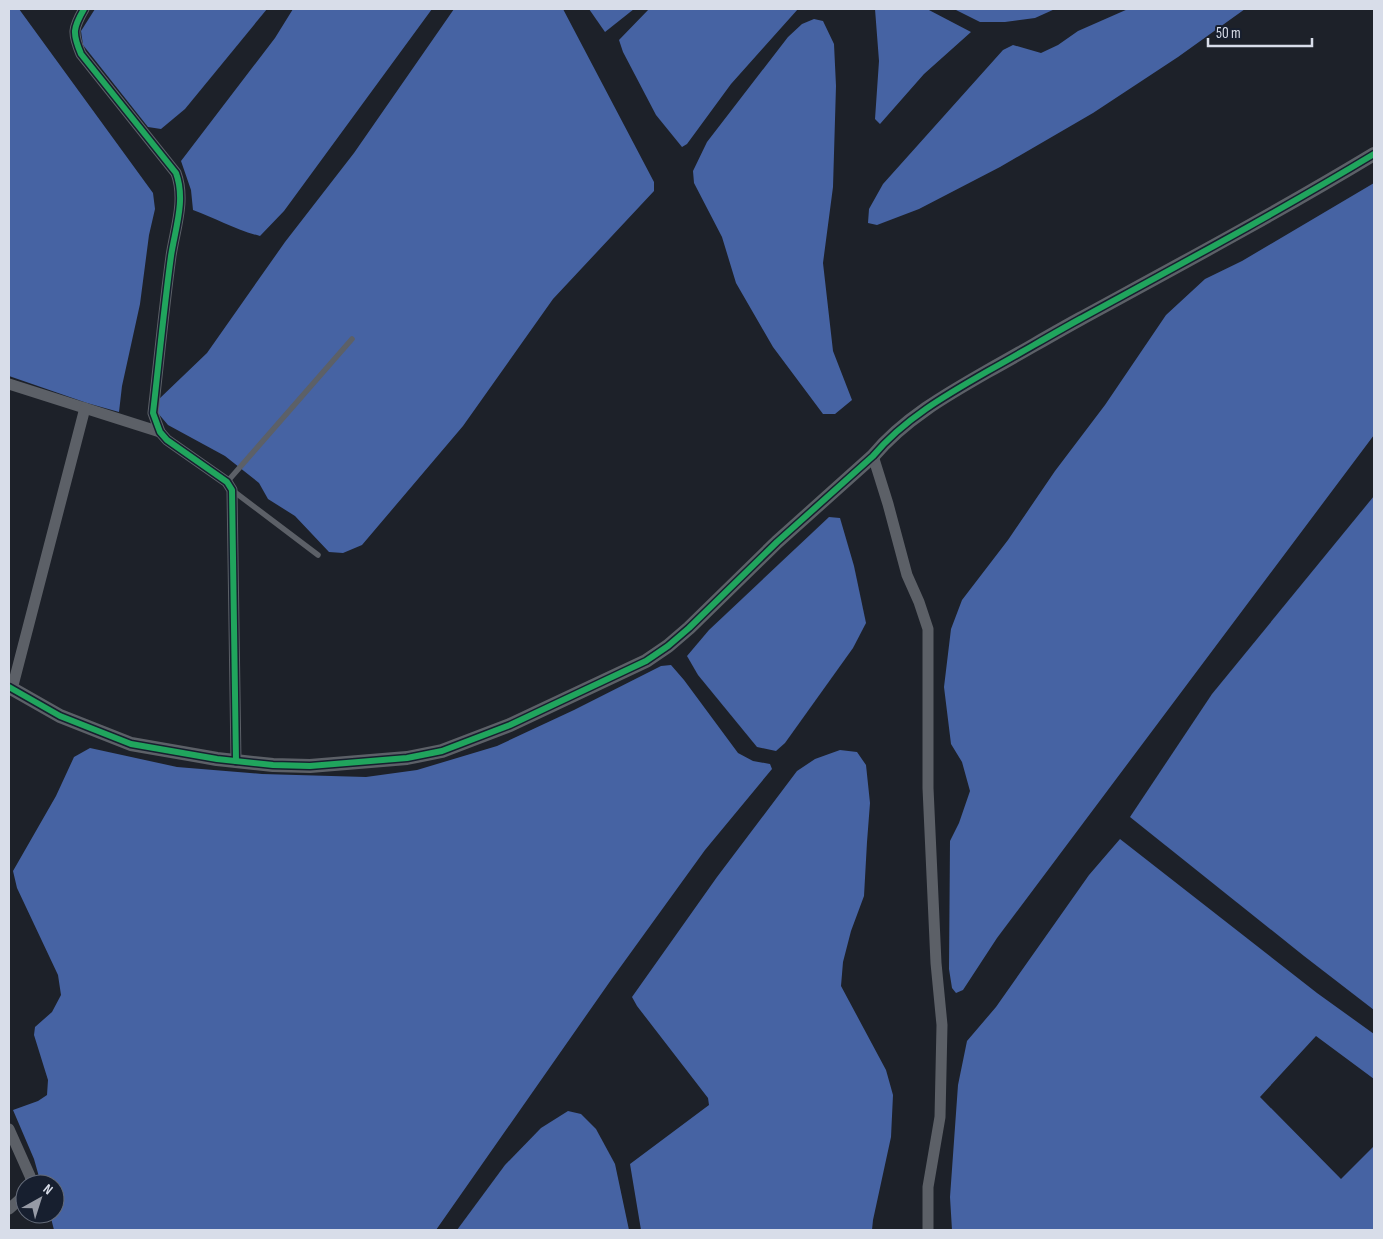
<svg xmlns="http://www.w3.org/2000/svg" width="1383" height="1239" font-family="'Sofia Sans Condensed',sans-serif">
<rect width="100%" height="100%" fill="#1d2129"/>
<!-- water -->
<g fill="#4663a3">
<path d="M9,9H19L153,193L155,209L149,235L140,304L122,386L119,412L87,403L9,376Z"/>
<path d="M95,9H267L185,109L161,129L148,127L83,45L81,31Z"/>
<path d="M293,9H432L284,211L260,236C236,230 215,218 193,210L191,190L181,161L275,38Z"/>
<path d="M454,9H563L654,182V191L553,299L463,426L362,545L343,553L329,552L295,516L268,499L259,483L225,456L168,425L157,412L158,400L207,353L285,242L354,153Z"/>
<path d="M589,9H634L605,32Z"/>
<path d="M649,9H798L731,84L687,144L682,147L656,115L623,52L619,40Z"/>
<path d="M875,9H927L971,32L924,74L880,124L875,119L879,61Z"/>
<path d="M954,9H1055L1035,18L1005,22H980Z"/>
<path d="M1128,9H1245L1178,57L1093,113L1000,167L919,209L877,225L868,223L869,209L883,184L1003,50L1013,45L1041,53L1058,45L1078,31Z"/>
<path d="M814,19L823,21L834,44L836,86L833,187L823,263L833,351L852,400L835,414H823L773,347L736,283L722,237L694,183L693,171L707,142L788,37L802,24Z"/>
<path d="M1374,183V435L997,938L963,990L956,993L952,988L949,969L950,841L959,823L970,791L962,762L951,744L944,687L951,629L962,600L1008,540L1055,471L1105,405L1166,315L1205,279L1242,261Z"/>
<path d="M1374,496V1010L1304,956L1130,817L1212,694Z"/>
<path d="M829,517L840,518L854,566L866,623L853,648L785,743L776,751L757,747L698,675L687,656L709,630Z"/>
<path d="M671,665L684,680L738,753L753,761L770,764L772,769L705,850L611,980L436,1230H54L50,1214H55V1184H41L34,1159L13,1110L38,1101L47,1095L48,1080L34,1035L35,1027L52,1012L61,995L58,975L17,888L13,871L56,796L74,757L90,748L177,767L262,774L366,777L417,770L497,746L574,710L661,666Z"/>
<path d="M840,750L857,752L866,765L870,803L867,842L864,896L851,931L843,962L841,986L886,1070L893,1095L891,1137L873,1220L872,1230H641L630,1164L709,1105L708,1098L637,1006L632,997L717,877L797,771L815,759Z"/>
<path d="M1120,839L1317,993L1374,1034V1079L1316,1036L1260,1097L1341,1179L1374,1146V1230H952L950,1197L958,1085L967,1041L996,1007L1089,875Z"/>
<path d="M568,1111L581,1114L596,1129L615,1164L629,1230H457L505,1165L541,1128Z"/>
</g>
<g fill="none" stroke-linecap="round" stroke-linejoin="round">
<!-- service -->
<g stroke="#5c6067" stroke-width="5.5">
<path d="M227,482L352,339"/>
<path d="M232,490L318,555"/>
</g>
<!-- minor -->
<g stroke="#5c6067" stroke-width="11">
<path d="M84,9C73,28 72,33 81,54L176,173C186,200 175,229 171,256C164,308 159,360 153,413L160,432L167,440L227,482L232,490L236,761"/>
<path d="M9,384L160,432"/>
<path d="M873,456L888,504L907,575L919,602L928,629V788L936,963L942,1025L940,1117L928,1187V1230"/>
<path d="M12,689L85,408"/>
<path d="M9,1129L30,1176L32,1184"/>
<path d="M9,1209L25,1195"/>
</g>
<!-- tertiary -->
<path stroke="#5c6067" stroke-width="14" d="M9,687L60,716L131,744L217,759L273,765L310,766L407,758L442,751L510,725L646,661L668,646L689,628L777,542L873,456C904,419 946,395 988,371C1019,354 1049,336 1080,319C1179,265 1278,212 1374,154"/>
<defs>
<g id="cycleway">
<path d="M84,9C73,28 72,33 81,54L176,173C186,200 175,229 171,256C164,308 159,360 153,413L160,432L167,440L227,482L232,490L236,761"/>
<path d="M9,687L60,716L131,744L217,759L273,765L310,766L407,758L442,751L510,725L646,661L668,646L689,628L777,542L873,456C904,419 946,395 988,371C1019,354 1049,336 1080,319C1179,265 1278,212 1374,154"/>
</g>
</defs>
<!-- cycleway casing -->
<use href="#cycleway" stroke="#171f2f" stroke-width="9"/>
<!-- cycleway -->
<use href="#cycleway" stroke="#20a55d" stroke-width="6"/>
</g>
<!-- border -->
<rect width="1383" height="1239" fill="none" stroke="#d8dde9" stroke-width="20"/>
<!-- north arrow -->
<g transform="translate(40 1199) rotate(39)"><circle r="24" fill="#171f2f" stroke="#646b79"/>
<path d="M0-4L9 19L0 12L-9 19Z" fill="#979ba6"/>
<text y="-8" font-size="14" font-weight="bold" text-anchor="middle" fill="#d8dde9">N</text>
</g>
<!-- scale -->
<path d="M1208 38v8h104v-8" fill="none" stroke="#d8dde9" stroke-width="2.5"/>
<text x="1216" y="38" font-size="15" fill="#d8dde9" stroke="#171f2f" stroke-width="4" paint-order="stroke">50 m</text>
</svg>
